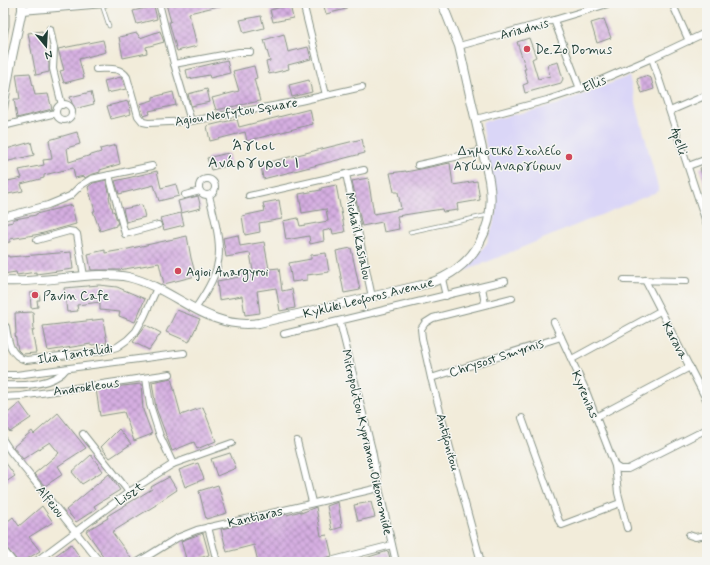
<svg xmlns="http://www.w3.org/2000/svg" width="710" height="565" font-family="Mynerve,sans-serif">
<defs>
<pattern id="building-cross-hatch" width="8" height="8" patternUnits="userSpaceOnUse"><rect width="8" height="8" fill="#d5aee1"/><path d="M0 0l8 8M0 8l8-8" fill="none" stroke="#ac8fb7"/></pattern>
</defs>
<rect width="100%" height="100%" fill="#f6f6f2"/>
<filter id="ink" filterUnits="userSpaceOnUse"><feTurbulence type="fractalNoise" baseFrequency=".025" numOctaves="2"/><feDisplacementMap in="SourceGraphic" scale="8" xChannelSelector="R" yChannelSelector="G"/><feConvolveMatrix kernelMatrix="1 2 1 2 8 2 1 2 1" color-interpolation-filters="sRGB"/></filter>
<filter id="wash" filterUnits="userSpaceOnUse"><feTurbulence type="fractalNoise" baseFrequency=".012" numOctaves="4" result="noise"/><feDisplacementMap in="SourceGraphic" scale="16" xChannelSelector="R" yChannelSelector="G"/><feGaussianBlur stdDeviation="0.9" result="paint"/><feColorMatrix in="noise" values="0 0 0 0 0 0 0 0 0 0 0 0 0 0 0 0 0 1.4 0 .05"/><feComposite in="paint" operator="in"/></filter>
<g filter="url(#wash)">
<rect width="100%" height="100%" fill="#f2ecda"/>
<!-- built -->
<path fill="#dad6f7" d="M629,76L659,191L465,271L487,243L497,212L482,122L556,105Z"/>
<g id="blocks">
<!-- building -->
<g fill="url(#building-cross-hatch)">
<path d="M3,3L9,4V26L6,42L3,41Z"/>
<path d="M172,3H223V5L189,13L197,46L177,51L169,22H171L166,4Z"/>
<path d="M323,3H345L346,9L326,14Z"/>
<path d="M290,5L293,18L273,22L270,10Z"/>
<path d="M154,6L157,19L137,24L133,11Z"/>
<path d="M261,16L264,28L244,33L240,20Z"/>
<path d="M604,19L611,38L597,43L591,23Z"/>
<path d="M42,31L49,64V72L36,75L28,33Z"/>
<path d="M160,31L164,42L146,47L147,53L123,58L119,37L137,33L140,38Z"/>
<path d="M284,34L288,52L308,47L311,59L288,65L289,69L269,74L266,62L270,61L264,40Z"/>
<path d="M529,38L536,57L532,59L538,79L550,76L547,65L558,62L563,79L561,83L525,93L523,85L528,83L524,69H526L517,42Z"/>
<path d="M103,40L106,52L79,59L84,78L64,83L60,71L64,70L58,49Z"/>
<path d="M227,60L230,73L210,78L209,75L188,79L186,70Z"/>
<path d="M254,66L257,78L254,79L260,101L216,110L212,98L239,91L233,71Z"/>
<path d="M30,73L35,95L48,94L52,109L17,118L14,99H20L16,74Z"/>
<path d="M645,76L651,78L654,89L642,93L637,79Z"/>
<path d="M121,77L126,89L107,93L104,81Z"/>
<path d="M309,80L312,92L292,97L289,85Z"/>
<path d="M207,89L210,102L191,106L188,94Z"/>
<path d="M91,92L94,104L74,109L70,97Z"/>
<path d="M173,92L176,105L149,111L150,114L144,116L140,104L153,100V97Z"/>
<path d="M128,101L131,114L111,119L107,106Z"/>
<path d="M310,109L313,124L247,141L245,132L210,141L207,126L237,119L239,127Z"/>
<path d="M77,132L80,144L67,148L69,162L101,152L100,149L116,145L120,164L100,170V172L90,175L85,178L84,176L75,178L73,168L44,175V178L21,184L23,191L3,195V182L22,178L19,170L44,165L43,160L52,159L49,140Z"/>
<path d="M362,139L365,153L263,179L261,164Z"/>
<path d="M31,142L34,155L5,162L3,150Z"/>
<path d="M228,153L231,165L211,170L207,158Z"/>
<path d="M450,163L453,185L477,181L480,200L457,204L458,210L443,212L442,209L397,216L399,229L384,232L382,222L362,226L352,181L368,178L374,214L401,209L398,192H394L390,173L406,171V172Z"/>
<path d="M707,166V188H706L700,168Z"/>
<path d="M157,171L161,188L176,184L179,196L159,201L154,185L119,194L115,181Z"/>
<path d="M106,180L110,196H109L111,207H112L113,212L114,211L118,224H116V226L100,231L93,211H95L88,187L93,183Z"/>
<path d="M336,185L345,232L333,234L332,229L323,231L324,241L310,244L309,236L286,240L283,221L298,218L300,226L328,221L326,209L302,213L299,194L321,190V188Z"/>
<path d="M198,196L201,208L181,213L178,201Z"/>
<path d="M279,200L282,219L259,223L260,232L245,235L242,216L265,211L263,203Z"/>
<path d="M72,205L76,224L40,234L10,239V242L3,243V224L13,222V219H15L36,215V214Z"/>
<path d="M142,205L145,217L126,222L123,209Z"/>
<path d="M181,213L184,225L164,230L160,218Z"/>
<path d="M238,235L240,246L264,242L269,269L279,268L282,291L292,289L295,308L280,311L276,288L257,291L260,313L245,315L242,296L219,300L217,281L239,277L238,274L253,271L250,253L226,257L223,238Z"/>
<path d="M187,236L191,258L196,276L164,284L159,263L119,270H91L88,254L105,250V253L128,249Z"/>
<path d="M351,248L360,290L344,293L336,251Z"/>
<path d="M71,252L73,269L36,274V272L17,275L16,272L3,274V256H9V257Z"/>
<path d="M326,253L329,272L307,275V280L292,282L289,263L311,259V255Z"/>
<path d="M99,285L117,287L145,299L135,322L119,316L120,312L100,310V302L77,305L78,311L67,312L64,288Z"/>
<path d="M39,292L40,300H37L38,307L31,308L30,293Z"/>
<path d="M177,310L200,319L189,342L166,332Z"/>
<path d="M33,312L34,330H32L36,353L22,354L18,350L15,334H16L15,313Z"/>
<path d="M103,319L107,343L92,345L91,344L48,351L43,326Z"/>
<path d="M146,325L161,333L149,350L133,342Z"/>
<path d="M171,378L181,415L203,407L216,441L197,449L194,442L172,451L156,408L152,382Z"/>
<path d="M141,384L143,410L152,434L134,441L124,412L100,416L96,389Z"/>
<path d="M20,403L31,418L10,432L3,423V417Z"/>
<path d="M58,413L86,448L58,466L63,474L45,486L34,474L59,453L50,442L23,459L13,447L32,431L34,434Z"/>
<path d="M119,429L131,444L110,458L101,447Z"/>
<path d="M230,453L236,468L217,476L211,459Z"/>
<path d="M91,455L103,471L82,484L72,472Z"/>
<path d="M3,459L15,476L3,484Z"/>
<path d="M198,463L204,479L185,487L179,470Z"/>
<path d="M109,474L120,490L94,506L96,509L76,522L66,510Z"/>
<path d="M169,477L177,490L156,504V505L112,532L131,558L125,562H106L100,552H101L86,531L108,518L107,516L152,489L151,487Z"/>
<path d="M218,485L227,513L206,519L199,491Z"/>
<path d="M338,502L342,527L332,530L327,506Z"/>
<path d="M371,502L375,517L358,521L354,505Z"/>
<path d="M42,506L53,522L29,537L40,551L22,562H17L16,559L3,544V525L13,517L19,526Z"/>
<path d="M316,507L321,536L327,535L332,556L312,562H258L254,545L227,552L221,529L287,514V515L301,511V513Z"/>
<path d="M203,533L209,555L187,562L181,541Z"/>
<path d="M71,544L83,562H47Z"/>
<path d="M388,551L391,562H357L356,561Z"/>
</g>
</g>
</g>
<g filter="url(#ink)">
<use href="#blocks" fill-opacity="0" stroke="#889487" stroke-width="1"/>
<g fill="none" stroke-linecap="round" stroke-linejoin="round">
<defs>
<g id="service">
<path d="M102,5L109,26"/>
<path d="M410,232L488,215"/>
</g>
<g id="minor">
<path d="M159,3L174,64L191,121"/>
<path d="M303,3L326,95"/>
<path d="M672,3L689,41"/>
<path d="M554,20L580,89"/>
<path d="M50,29L54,48L53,69L62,105"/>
<path d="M459,46L554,20L611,3"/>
<path d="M652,58L707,225"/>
<path d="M174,64L239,52H250"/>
<path d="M96,69C107,69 120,66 127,77L138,116L143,122L148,123L191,121L300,101L362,87"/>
<circle cx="64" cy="112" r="8"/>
<path d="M670,111L707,95"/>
<path d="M476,119L547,100L580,89L652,58L707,32"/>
<path d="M3,126L56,113"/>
<path d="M418,165L483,151"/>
<path d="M688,166L707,159"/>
<path d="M346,174L372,297"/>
<path d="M109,175L125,234L158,225"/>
<circle cx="207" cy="187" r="8"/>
<path d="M185,195L200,191"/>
<path d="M249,196L364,170"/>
<path d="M3,217L48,205L70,196L80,186L91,179L152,166"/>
<path d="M37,240L69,231L75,232L77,234L84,276"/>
<path d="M442,279L446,296"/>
<path d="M624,280L686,281"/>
<path d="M645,280L707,401"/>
<path d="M482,287L485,304"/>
<path d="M195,309C204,296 213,282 217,267C223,244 214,218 209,195"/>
<path d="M340,322L372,450L379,488L396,562"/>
<path d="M554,322L586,391L615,466L620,469H628L707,429"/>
<path d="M6,327C8,341 10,356 26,360L103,351L117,347L127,340L136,331L144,317L157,288"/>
<path d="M284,334L505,281"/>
<path d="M572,359L660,311"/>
<path d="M3,375H16L184,353"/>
<path d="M146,378L150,405L160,436L173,464"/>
<path d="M431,378L561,337"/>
<path d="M3,385C22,386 54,385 66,369"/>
<path d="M3,397L21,396L170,374"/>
<path d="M596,417L690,367"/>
<path d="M522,418L559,521L562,525L620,503"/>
<path d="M83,434L129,492"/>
<path d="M3,440L11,452L100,562"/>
<path d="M297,441L312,502"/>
<path d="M615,466L618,493L627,528"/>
<path d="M208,527L217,562"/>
<path d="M689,535L695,537L707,535"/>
<path d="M35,562L129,492L173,464L232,443"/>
<path d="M138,562L177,538L197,530L379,488"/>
<path d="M326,562L392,545"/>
<path d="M481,562L431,378L422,338L421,329L425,323L433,318L512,298"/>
</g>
<g id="tertiary">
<path d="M22,10L104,3"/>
<path d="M3,108L12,57L22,10V3"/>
<path d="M3,281C35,283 68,276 101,275C110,275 120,275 128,277C175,288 207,331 259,323L430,283C475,267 497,227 489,180L459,46L442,3"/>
<path d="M3,551L12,562"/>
</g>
</defs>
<!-- service casing -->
<use href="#service" stroke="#889487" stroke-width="4.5"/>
<!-- minor casing -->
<use href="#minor" stroke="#889487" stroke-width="8"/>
<!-- tertiary casing -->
<use href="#tertiary" stroke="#889487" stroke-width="10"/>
<!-- service -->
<use href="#service" stroke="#fff" stroke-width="3"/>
<!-- minor -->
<use href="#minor" stroke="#fff" stroke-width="6"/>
<!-- tertiary -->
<use href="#tertiary" stroke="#fff" stroke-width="8"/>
</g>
</g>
<!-- markers -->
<g fill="#d1495b" stroke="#f6f6f2" stroke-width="1.5">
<circle cx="527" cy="49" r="4"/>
<circle cx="569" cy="157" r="4"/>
<circle cx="178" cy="271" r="4"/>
<circle cx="35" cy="295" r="4"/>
</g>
<g text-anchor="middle" stroke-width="3" stroke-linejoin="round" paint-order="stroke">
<!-- street labels -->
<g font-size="13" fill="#1f3d34" stroke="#f6f6f2">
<text transform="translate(524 28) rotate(-15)" y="5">Ariadnis</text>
<text transform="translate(594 83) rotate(-23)" y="5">Ellis</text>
<text transform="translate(236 111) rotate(-9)" y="5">Agiou Neofytou Square</text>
<text transform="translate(680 141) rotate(72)" y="5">Apelli</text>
<text transform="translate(359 236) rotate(78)" y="5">Michaïl Kasialou</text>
<text transform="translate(368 297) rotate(-14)" y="5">Kykliki Leoforos Avenue</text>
<text transform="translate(676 340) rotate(62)" y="5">Karava</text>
<text transform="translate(75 353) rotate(-9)" y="5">Ilia Tantalidi</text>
<text transform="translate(496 357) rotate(-18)" y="5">Chrysost Smyrnis</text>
<text transform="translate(86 386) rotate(-8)" y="5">Androkleous</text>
<text transform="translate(586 394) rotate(67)" y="5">Kyrenias</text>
<text transform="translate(368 442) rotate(77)" y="5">Mitropolitou Kyprianou Oikonomide</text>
<text transform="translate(449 442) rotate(75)" y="5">Antifonitou</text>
<text transform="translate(129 493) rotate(-34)" y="5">Liszt</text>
<text transform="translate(51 501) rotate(51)" y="5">Alfeiou</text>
<text transform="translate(255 516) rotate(-13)" y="5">Kantiaras</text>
</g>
<!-- poi labels -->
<g font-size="13" fill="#1f3d34" stroke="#f6f6f2" text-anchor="start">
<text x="535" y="54">De.Zo Domus</text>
<text x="561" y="155" text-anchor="end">Δημοτικό Σχολείο<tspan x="561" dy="15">Αγίων Αναργύρων</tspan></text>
<text x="186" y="276">Agioi Anargyroi</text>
<text x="43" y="300">Pavin Cafe</text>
</g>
<!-- quarter labels -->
<g font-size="15" letter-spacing="1" fill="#1f3d34" stroke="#f6f6f2">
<text x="254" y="150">Άγιοι<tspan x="254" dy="17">Ανάργυροι Ι</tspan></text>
</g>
</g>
<!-- margin -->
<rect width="710" height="565" fill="none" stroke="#f6f6f2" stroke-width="16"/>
<!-- north arrow -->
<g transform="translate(46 46) rotate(162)" stroke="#f6f6f2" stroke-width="3" paint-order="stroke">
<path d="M0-3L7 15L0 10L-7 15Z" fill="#1f3d34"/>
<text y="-6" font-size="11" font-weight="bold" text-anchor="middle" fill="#1f3d34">N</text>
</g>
</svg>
